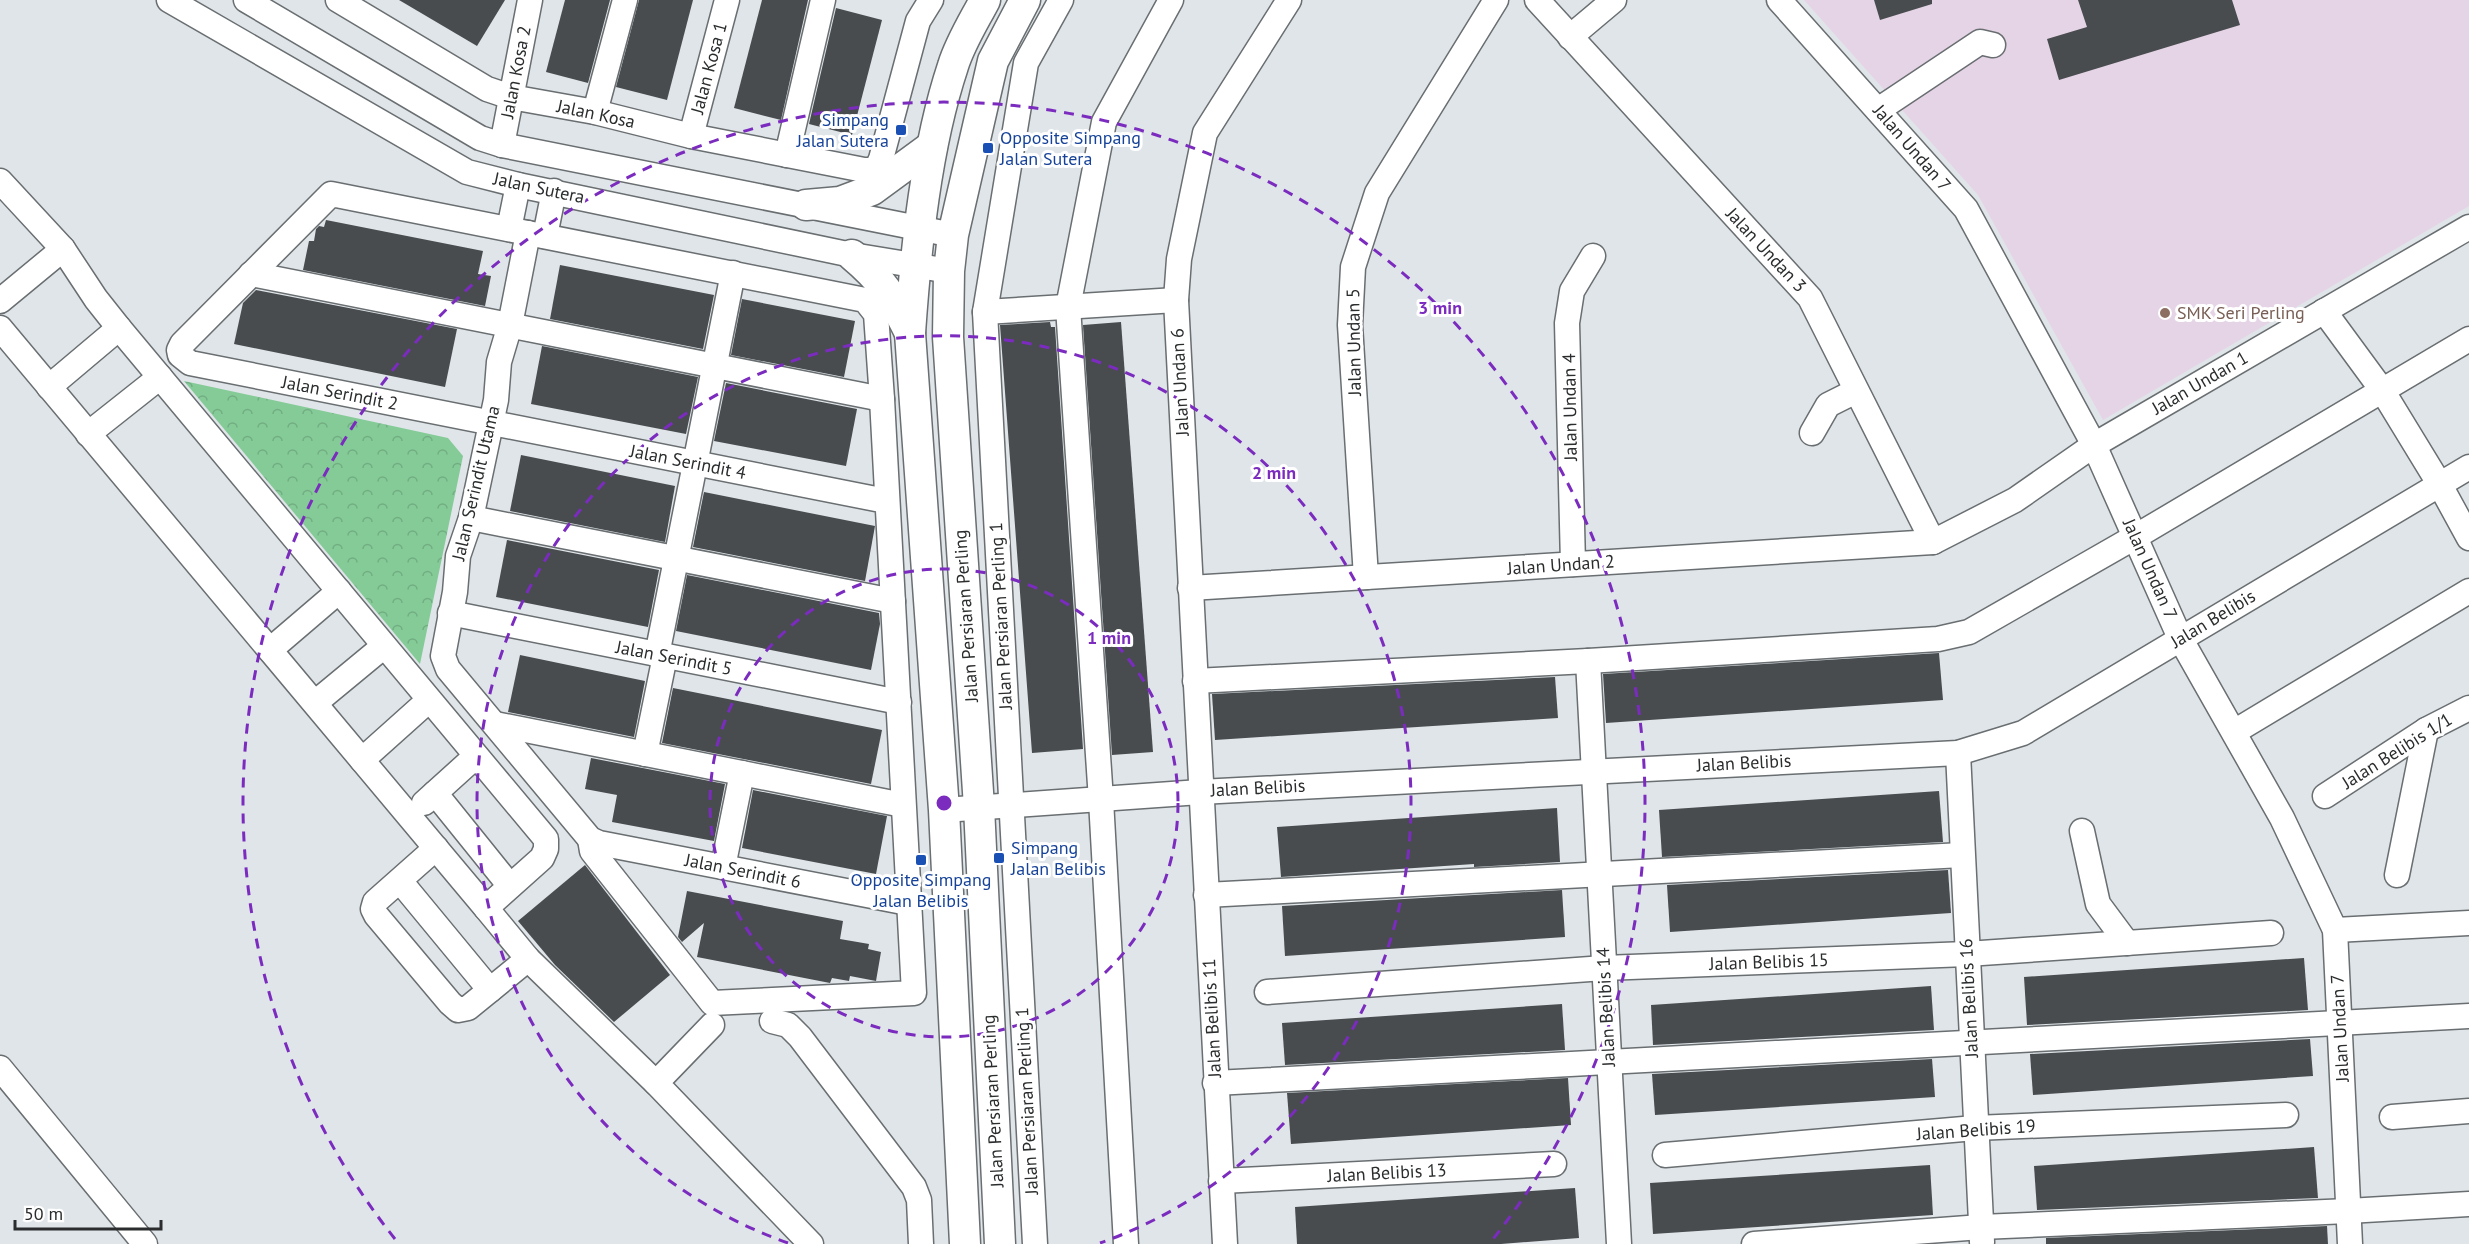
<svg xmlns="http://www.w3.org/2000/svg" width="2469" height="1244" font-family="'PT Sans',sans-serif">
<defs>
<pattern id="forest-crowns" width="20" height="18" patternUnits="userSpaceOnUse" patternTransform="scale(1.5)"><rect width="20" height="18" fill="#84cb97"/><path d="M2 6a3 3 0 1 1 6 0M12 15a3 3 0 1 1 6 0" fill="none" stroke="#72ae82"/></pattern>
</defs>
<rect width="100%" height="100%" fill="#e0e5e9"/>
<!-- education -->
<path fill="#e5d4e6" d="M1804,0H2469V206L2103,420L1978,195Z"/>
<!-- forest -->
<path fill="url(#forest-crowns)" d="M184,381L448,438L463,456L420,664Z"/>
<!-- building -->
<g fill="#484c4f">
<path d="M399,0H505L477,46Z"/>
<path d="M565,0H610L588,83L546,72Z"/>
<path d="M639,0H693L667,100L616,87Z"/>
<path d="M762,0H808L781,120L734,108Z"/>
<path d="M1874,0H1932V4L1880,20Z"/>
<path d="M2078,0H2232L2240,25L2059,80L2047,39L2087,27Z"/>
<path d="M836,8L882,20L852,135L809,124Z"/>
<path d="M326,220L483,251L478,274L491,276L485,306L303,270L309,241H314L316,229L319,226L324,227Z"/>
<path d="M560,265L714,295L703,349L550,319Z"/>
<path d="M256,290L457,329L445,387L234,344L243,303Z"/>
<path d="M742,299L855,321L844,377L731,355Z"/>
<path d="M1050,322L1051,327H1055L1083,749L1032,753L1000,325Z"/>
<path d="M1121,322L1153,752L1112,755L1083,325Z"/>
<path d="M542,346L698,377L686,434L531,404Z"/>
<path d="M726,383L857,409L846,466L714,441Z"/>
<path d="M521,455L675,486L665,542L510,511Z"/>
<path d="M704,492L875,526L865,581L693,547Z"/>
<path d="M507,540L659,570L648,627L496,597Z"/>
<path d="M687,575L879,613L880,624L871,670L676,631Z"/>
<path d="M1939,653L1943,700L1606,723L1603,674Z"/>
<path d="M520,655L645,681L634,737L508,712Z"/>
<path d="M1555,677L1558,718L1215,740L1212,694Z"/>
<path d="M673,688L882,730L871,784L662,743Z"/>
<path d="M591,758L725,784L714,841L612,822L617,795L585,789Z"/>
<path d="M753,790L887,816L876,874L742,848Z"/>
<path d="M1939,791L1943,842L1662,857L1659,810Z"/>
<path d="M1557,808L1560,862L1474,867V864L1281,877L1277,827Z"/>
<path d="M585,865L670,975L614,1022L555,965L518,921Z"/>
<path d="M1948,870L1951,913L1670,932L1667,885Z"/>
<path d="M1562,890L1565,937L1285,956L1282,906Z"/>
<path d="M687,891L843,921L840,939L869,944L868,949L881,952L876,981L850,976L849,981L832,978L830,983L697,957L704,923L682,942L678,937Z"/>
<path d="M2304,958L2308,1010L2027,1025L2024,977Z"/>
<path d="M1931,986L1934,1030L1653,1045L1651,1005Z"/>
<path d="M1562,1004L1565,1050L1285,1065L1282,1023Z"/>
<path d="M2310,1039L2313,1076L2033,1095L2030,1054Z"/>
<path d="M1932,1059L1935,1097L1655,1115L1652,1074Z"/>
<path d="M1568,1078L1571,1125L1291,1144L1287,1093Z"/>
<path d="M2314,1147L2318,1198L2037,1210L2034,1166Z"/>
<path d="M1930,1165L1933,1215L1653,1234L1650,1183Z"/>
<path d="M1575,1188L1579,1238L1501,1244H1297L1295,1207Z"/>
<path d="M2327,1226L2328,1244H2046V1238Z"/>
</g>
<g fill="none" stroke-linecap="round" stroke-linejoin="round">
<defs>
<g id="minor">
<path d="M169,0L467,172L518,185L852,255L949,271"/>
<path d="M246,0L480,138L502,145L953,235"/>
<path d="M338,0L487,89L511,97L595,112L691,136L864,170H876L881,159L918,21L931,0"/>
<path d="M1537,0L1810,298L1933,542"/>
<path d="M1779,0L1966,209L2094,445L2180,638L2282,818L2335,930L2350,1244"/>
<path d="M1570,37L1614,0"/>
<path d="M1878,110L1980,42L1993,45"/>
<path d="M595,112L625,0"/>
<path d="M691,136L727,0"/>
<path d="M502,145L530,0"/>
<path d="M787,155L823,0"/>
<path d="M0,181L63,249L96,299L119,328L546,839V849L542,858L486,908L0,328"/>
<path d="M509,229L518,185"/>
<path d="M528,233L510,325L499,362L496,400L471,518L458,556L455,592L443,656L448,669L590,839L599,843L908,903"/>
<path d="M545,236L554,191"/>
<path d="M251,274L882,399"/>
<path d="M0,301L63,249"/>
<path d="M2324,311L2382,390L2440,485L2469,538"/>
<path d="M985,312L1176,300"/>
<path d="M49,387L119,328"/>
<path d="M1812,433L1828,405L1856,391"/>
<path d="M88,434L160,377"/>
<path d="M471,518L893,601"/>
<path d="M1573,564L1567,323L1572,291L1593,256"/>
<path d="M1366,577L1350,325L1353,267L1377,193L1496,0"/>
<path d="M1190,588L1933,542L2015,500L2094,445L2469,227"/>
<path d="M450,613L899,702"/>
<path d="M270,650L339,591"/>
<path d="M657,655L733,273"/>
<path d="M1588,661L1619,1244"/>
<path d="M1195,681L1588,661L1938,639L1969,632L2135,537L2469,339"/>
<path d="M315,703L384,646"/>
<path d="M495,724L903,805"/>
<path d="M2234,732L2469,591"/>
<path d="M1958,753L1982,1242"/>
<path d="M645,754L665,656"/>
<path d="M362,760L429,700"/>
<path d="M435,793L510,886"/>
<path d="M2325,796L2426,730L2469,708"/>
<path d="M424,803L476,756"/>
<path d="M944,810L1200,792L1958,753L2023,733L2469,467"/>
<path d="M2082,831L2098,904L2127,943"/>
<path d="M590,839L592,851L712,1003L914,993L882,399L876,314L865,300L331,194L182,344L179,350L180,355L190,363L886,501"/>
<path d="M436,848L375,902L373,909L376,915L450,1003L458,1010L468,1008L528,959"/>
<path d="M723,867L742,773"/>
<path d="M2397,875L2426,730"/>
<path d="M400,881L490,990"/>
<path d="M1206,895L1962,855"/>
<path d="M486,908L528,959L656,1083"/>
<path d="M2335,930L2469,923"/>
<path d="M1267,992L1604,968L1967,954L2271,933"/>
<path d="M772,1021L788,1025L800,1037L914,1187L919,1200L921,1244"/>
<path d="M712,1025L656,1083L811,1244"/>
<path d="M0,1068L145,1244"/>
<path d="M1215,1083L2469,1016"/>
<path d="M2392,1117L2469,1111"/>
<path d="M1665,1155L1975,1128L2286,1115"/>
<path d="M1221,1181L1554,1164"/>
<path d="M1035,1244L985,312L1026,63L1061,0"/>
<path d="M1126,1244L1101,800L1068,307L1104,122L1171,0"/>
<path d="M1225,1244L1176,300L1179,259L1205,133L1289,0"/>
<path d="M1754,1244L1981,1227L2348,1211L2469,1204"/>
</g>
<g id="major">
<path d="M806,205L840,202L872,190L932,146"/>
<path d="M852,255C883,281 892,296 910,333"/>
<path d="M965,1244L944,810L910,333C916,247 926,147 953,66C960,43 974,21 985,0"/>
<path d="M1000,1244L979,807L948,337L949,271L953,235L993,61L1025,0"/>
</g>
</defs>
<!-- minor casing -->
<use href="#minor" stroke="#696e71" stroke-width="27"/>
<!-- major casing -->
<use href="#major" stroke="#696e71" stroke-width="33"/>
<!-- minor -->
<use href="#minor" stroke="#fff" stroke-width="24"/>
<!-- major -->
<use href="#major" stroke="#fff" stroke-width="30"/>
</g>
<!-- distance rings -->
<g fill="none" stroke="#7b2cbf" stroke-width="3" stroke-dasharray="10 8">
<circle cx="944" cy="803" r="234"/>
<path d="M788 1243A467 467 0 1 1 1100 1243"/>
<path d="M395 1239A701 701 0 1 1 1493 1239"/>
</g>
<!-- markers -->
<g fill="#1a4fb4" stroke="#fff" stroke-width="2">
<rect x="895" y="124" width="12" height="12" rx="3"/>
<rect x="982" y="142" width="12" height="12" rx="3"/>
<rect x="993" y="852" width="12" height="12" rx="3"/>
<rect x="915" y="854" width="12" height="12" rx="3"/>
</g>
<circle fill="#8d6e63" stroke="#fff" stroke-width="2" cx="2165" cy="313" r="6"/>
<g text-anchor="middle" stroke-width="6" stroke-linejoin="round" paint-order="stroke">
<!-- street labels -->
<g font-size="18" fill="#2a2c2d" stroke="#fff">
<text transform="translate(709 68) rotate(-75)" y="6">Jalan Kosa 1</text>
<text transform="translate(516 72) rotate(-79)" y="6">Jalan Kosa 2</text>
<text transform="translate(596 114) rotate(12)" y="6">Jalan Kosa</text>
<text transform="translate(1912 148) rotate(49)" y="6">Jalan Undan 7</text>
<text transform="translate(539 188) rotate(12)" y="6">Jalan Sutera</text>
<text transform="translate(1766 250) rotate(47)" y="6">Jalan Undan 3</text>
<text transform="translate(1354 342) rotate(-91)" y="6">Jalan Undan 5</text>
<text transform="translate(1180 382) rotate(-93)" y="6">Jalan Undan 6</text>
<text transform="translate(2200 383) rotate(-30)" y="6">Jalan Undan 1</text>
<text transform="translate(340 393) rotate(11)" y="6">Jalan Serindit 2</text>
<text transform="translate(1570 407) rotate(-91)" y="6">Jalan Undan 4</text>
<text transform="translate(688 462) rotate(11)" y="6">Jalan Serindit 4</text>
<text transform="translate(476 483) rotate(-77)" y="6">Jalan Serindit Utama</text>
<text transform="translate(1561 565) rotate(-4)" y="6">Jalan Undan 2</text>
<text transform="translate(2150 569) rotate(66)" y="6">Jalan Undan 7</text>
<text transform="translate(966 616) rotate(-94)" y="6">Jalan Persiaran Perling</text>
<text transform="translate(1001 616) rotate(-93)" y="6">Jalan Persiaran Perling 1</text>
<text transform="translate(2213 619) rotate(-31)" y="6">Jalan Belibis</text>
<text transform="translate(674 658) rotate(11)" y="6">Jalan Serindit 5</text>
<text transform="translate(2397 751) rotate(-32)" y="6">Jalan Belibis 1/1</text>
<text transform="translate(1744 763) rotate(-3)" y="6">Jalan Belibis</text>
<text transform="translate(1258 788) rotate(-3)" y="6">Jalan Belibis</text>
<text transform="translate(743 871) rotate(11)" y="6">Jalan Serindit 6</text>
<text transform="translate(1769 962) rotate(-2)" y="6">Jalan Belibis 15</text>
<text transform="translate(1969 998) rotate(-93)" y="6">Jalan Belibis 16</text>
<text transform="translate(1606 1007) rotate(-93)" y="6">Jalan Belibis 14</text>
<text transform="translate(1212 1018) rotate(-93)" y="6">Jalan Belibis 11</text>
<text transform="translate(2340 1028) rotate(-93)" y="6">Jalan Undan 7</text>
<text transform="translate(993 1101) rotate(-93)" y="6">Jalan Persiaran Perling</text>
<text transform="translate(1027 1101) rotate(-93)" y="6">Jalan Persiaran Perling 1</text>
<text transform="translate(1976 1130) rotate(-4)" y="6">Jalan Belibis 19</text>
<text transform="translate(1387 1173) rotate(-3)" y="6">Jalan Belibis 13</text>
</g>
<!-- transit labels -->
<g font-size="18" fill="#164399" stroke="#fff" text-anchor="start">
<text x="889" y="126" text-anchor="end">Simpang<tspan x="889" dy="21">Jalan Sutera</tspan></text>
<text x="1000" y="144">Opposite Simpang<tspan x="1000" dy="21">Jalan Sutera</tspan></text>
<text x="1011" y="854">Simpang<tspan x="1011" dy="21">Jalan Belibis</tspan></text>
<text x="921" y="886" text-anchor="middle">Opposite Simpang<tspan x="921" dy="21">Jalan Belibis</tspan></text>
</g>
<!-- education labels -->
<g font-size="18" fill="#785e54" stroke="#fff" text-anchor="start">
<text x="2177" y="319">SMK Seri Perling</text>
</g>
</g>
<circle cx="944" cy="803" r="9" fill="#7b2cbf" stroke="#fff" stroke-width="3"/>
<g font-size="18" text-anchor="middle" font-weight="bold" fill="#7b2cbf" stroke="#fff" stroke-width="6" stroke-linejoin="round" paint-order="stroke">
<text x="1440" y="314">3 min</text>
<text x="1274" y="479">2 min</text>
<text x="1109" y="644">1 min</text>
</g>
<!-- scale -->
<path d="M15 1220v9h146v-9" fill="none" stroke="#2a2c2d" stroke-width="3"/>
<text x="24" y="1220" font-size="18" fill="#2a2c2d" stroke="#ffffff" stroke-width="4.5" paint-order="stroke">50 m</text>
</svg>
